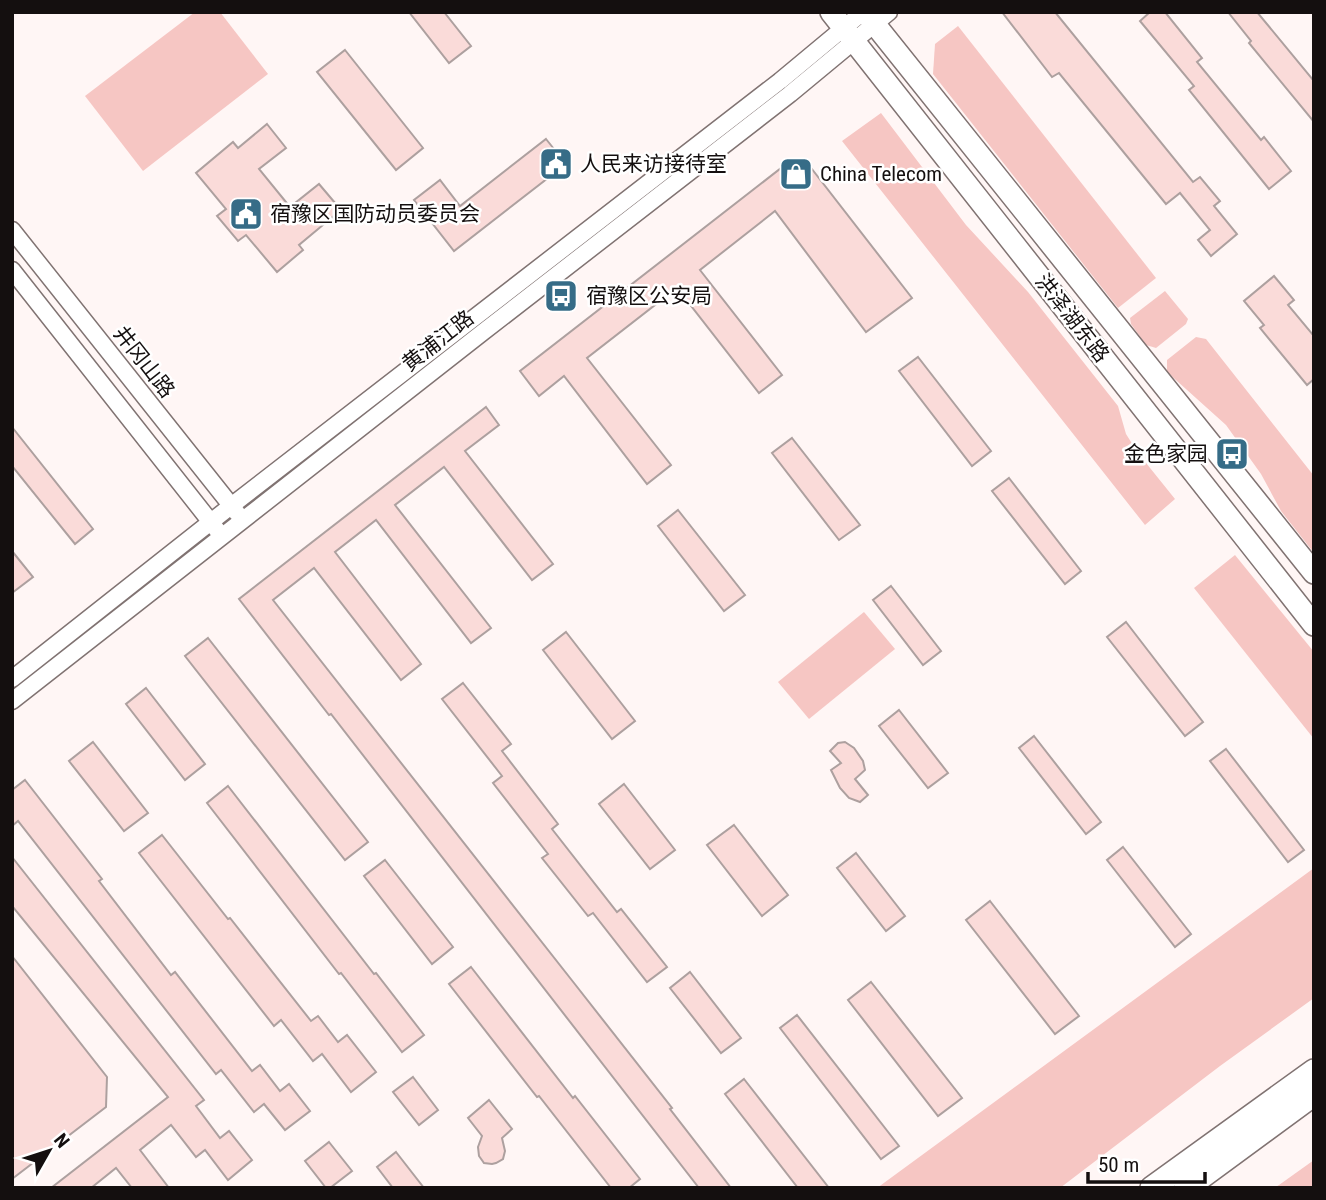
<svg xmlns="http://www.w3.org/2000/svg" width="1326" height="1200" font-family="'Roboto Condensed','Noto Sans SC',sans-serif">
<rect width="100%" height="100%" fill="#fff6f5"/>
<!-- green -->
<g fill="#f6c6c3">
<path d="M195,12H220L268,74L143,171L85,96Z"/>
<path d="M958,26L1156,278L1118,308L933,74L935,44Z"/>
<path d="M881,113L966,225L1028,292L1118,406L1126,434L1138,453L1175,499L1145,525L842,141Z"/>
<path d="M1165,291L1188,319L1186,324L1156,348L1146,345L1131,324L1130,318Z"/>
<path d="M1196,337L1206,339L1314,476V553L1281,511L1261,474L1226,425L1167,372V360Z"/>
<path d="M1235,555L1314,652V739L1194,588Z"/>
<path d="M864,612L895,649L809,719L778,682Z"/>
<path d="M1314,868V998L1220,1066L1060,1188H877Z"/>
<path d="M1314,1160V1188H1274L1279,1185Z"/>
</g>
<!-- building -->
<g fill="#fadbd9" stroke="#ada09f" stroke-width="2">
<path d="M409,12H444L471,46L449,63Z"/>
<path d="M1002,12H1055L1193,182L1200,177L1220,201L1214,206L1237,234L1211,256L1198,240L1210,230L1180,193L1166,204L1059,73L1052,77Z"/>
<path d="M1150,12H1165L1202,58L1197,62L1261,140L1264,137L1291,171L1269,189L1189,90L1194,86L1140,21Z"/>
<path d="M1228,12H1257L1314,81V122L1249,43L1251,41Z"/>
<path d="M345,50L423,148L396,170L317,72Z"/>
<path d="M267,124L286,148L259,169L290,207L319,184L341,210L299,245L303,250L277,272L246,235L238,241L217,216L226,209L196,173L233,142L238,148Z"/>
<path d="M546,139L566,164L454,251L414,200L440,180L460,206Z"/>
<path d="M799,160L808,164L912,298L866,332L775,211L700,270L782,375L759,393L677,288L587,358L671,465L647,484L564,376L539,396L520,371L785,165Z"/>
<path d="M1274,276L1294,300L1288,305L1314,336V379L1307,385L1260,328L1264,325L1244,301Z"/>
<path d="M918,357L991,451L972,466L899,371Z"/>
<path d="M486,407L499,425L465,451L553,564L532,580L444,467L395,505L491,628L471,643L376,520L335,552L421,664L401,680L314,568L273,600L574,983L672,1108L670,1109L731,1188H699L331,714L329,715L239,599Z"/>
<path d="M12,427L93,529L75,544L12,466Z"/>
<path d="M792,438L860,525L839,540L772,453Z"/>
<path d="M1009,478L1081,571L1065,584L992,491Z"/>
<path d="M678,510L745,595L724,611L658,526Z"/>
<path d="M12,551L33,577L12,593Z"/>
<path d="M891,586L941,651L923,665L873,600Z"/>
<path d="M1126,622L1203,722L1185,736L1107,637Z"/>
<path d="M566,632L635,721L612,739L543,650Z"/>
<path d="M208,638L368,842L345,860L185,656Z"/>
<path d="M463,683L511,744L502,751L558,824L552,829L617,912L621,909L667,967L647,982L593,913L588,916L542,858L548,854L493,783L502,776L442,699Z"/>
<path d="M146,688L205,764L185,780L126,704Z"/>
<path d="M899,710L948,773L928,788L879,726Z"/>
<path d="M1034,736L1101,822L1086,834L1019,748Z"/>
<path d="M93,742L148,813L124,831L69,761Z"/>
<path d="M845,742L854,748L863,761L865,770L855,779L868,795L860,802L849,798L840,788L831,770L841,763L830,751L838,743Z"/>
<path d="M1226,749L1304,850L1288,862L1210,761Z"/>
<path d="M25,780L102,879L99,881L171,975L175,972L252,1071L260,1065L280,1091L289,1084L310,1111L285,1130L264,1104L254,1112L221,1070L216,1074L18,821L12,826V790Z"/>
<path d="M624,784L675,850L650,869L599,804Z"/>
<path d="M228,786L374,974L376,973L424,1035L402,1052L341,973L339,974L207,803Z"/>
<path d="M734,825L788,895L762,916L707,845Z"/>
<path d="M162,835L228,919L230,918L311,1021L318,1016L338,1042L347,1035L376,1072L351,1092L322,1054L313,1061L281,1020L274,1026L139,853Z"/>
<path d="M1123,847L1191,934L1175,947L1107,860Z"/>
<path d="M856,853L905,916L886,931L837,868Z"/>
<path d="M12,857L204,1100L196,1106L220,1138L229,1131L252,1160L228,1180L205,1150L196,1157L171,1125L140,1150L169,1188H132L116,1168L91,1188H51L168,1097L12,906Z"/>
<path d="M385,860L453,947L432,964L364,876Z"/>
<path d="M990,901L1079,1016L1055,1034L966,920Z"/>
<path d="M12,956L107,1077L106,1107L12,1179Z"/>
<path d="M471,967L573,1098L575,1096L640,1179L629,1188H611L539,1096L537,1097L449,984Z"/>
<path d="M690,972L741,1038L721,1053L670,988Z"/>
<path d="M871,982L962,1098L938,1116L848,1000Z"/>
<path d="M797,1015L899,1146L881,1159L780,1028Z"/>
<path d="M413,1077L438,1110L419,1125L393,1092Z"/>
<path d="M744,1079L829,1188H798L725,1094Z"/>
<path d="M489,1100L512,1129L502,1138L505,1151L503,1159L496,1163L492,1164L484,1163L479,1156L478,1147L482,1136L468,1118Z"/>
<path d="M329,1142L352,1171L330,1188H326L305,1161Z"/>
<path d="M396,1152L424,1188H393L377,1167Z"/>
</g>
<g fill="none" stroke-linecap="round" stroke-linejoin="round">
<defs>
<g id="tertiary">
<path d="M12,230L237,513"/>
<path d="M12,270L217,530"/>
<path d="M12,679L231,506L780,81L863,12"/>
<path d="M12,701L483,332L790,94L889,12"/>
</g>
<g id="primary">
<path d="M831,12L1314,625"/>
<path d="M865,12L1314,573"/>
</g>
<g id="trunk">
<path d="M1152,1188L1314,1071"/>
<path d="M1186,1188L1314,1094"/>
</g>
</defs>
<!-- tertiary casing -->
<use href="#tertiary" stroke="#807372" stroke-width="19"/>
<!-- primary casing -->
<use href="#primary" stroke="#807372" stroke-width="24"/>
<!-- trunk casing -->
<use href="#trunk" stroke="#807372" stroke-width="26"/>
<!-- tertiary -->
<use href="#tertiary" stroke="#fff" stroke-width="16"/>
<!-- primary -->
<use href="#primary" stroke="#fff" stroke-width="21"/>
<!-- trunk -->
<use href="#trunk" stroke="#fff" stroke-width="23"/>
</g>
<!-- icons -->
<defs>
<symbol id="civic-square" viewBox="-11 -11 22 22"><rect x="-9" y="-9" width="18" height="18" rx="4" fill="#366c87" stroke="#fff"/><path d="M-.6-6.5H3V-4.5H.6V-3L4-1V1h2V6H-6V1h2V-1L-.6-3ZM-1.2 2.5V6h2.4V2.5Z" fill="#fff"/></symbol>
<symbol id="shop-square" viewBox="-11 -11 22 22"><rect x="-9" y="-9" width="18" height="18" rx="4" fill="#366c87" stroke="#fff"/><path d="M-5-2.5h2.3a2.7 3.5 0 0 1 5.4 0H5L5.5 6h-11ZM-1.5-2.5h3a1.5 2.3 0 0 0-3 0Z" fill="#fff"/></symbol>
<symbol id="bus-square" viewBox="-11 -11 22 22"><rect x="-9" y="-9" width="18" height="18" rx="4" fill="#366c87" stroke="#fff"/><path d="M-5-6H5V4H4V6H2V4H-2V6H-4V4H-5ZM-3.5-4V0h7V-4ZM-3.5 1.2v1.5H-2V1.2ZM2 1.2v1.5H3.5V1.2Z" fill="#fff"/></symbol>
</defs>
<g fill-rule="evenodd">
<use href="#civic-square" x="537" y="145" width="38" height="38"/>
<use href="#shop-square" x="777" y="155" width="38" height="38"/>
<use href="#civic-square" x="227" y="195" width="38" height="38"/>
<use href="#bus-square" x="542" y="277" width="38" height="38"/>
<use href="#bus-square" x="1213" y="435" width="38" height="38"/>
</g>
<g text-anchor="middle" stroke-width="5" stroke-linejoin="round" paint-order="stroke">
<!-- poi labels -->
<g font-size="21" fill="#140f0f" stroke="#fff" text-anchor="start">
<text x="580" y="171">人民来访接待室</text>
<text x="820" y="181">China Telecom</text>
<text x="270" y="221">宿豫区国防动员委员会</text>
<text x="586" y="303">宿豫区公安局</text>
<text x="1208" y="461" text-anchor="end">金色家园</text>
</g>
<!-- street labels -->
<g font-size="21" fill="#140f0f" stroke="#fff">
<text transform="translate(1072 318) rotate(52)" y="7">洪泽湖东路</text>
<text transform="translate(438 341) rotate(-38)" y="7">黄浦江路</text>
<text transform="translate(144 362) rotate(52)" y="7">井冈山路</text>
</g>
</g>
<!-- border -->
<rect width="1326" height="1200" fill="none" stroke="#140f0f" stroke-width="28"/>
<!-- north arrow -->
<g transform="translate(49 1151) rotate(51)" stroke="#ffffff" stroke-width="5" paint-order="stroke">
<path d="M0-5L12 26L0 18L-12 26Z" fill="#140f0f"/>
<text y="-10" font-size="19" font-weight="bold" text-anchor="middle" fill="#140f0f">N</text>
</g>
<!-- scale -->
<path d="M1088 1172v10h117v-10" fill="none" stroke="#140f0f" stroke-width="3.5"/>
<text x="1098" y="1172" font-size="21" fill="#140f0f" stroke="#ffffff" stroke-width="5" paint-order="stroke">50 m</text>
</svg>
